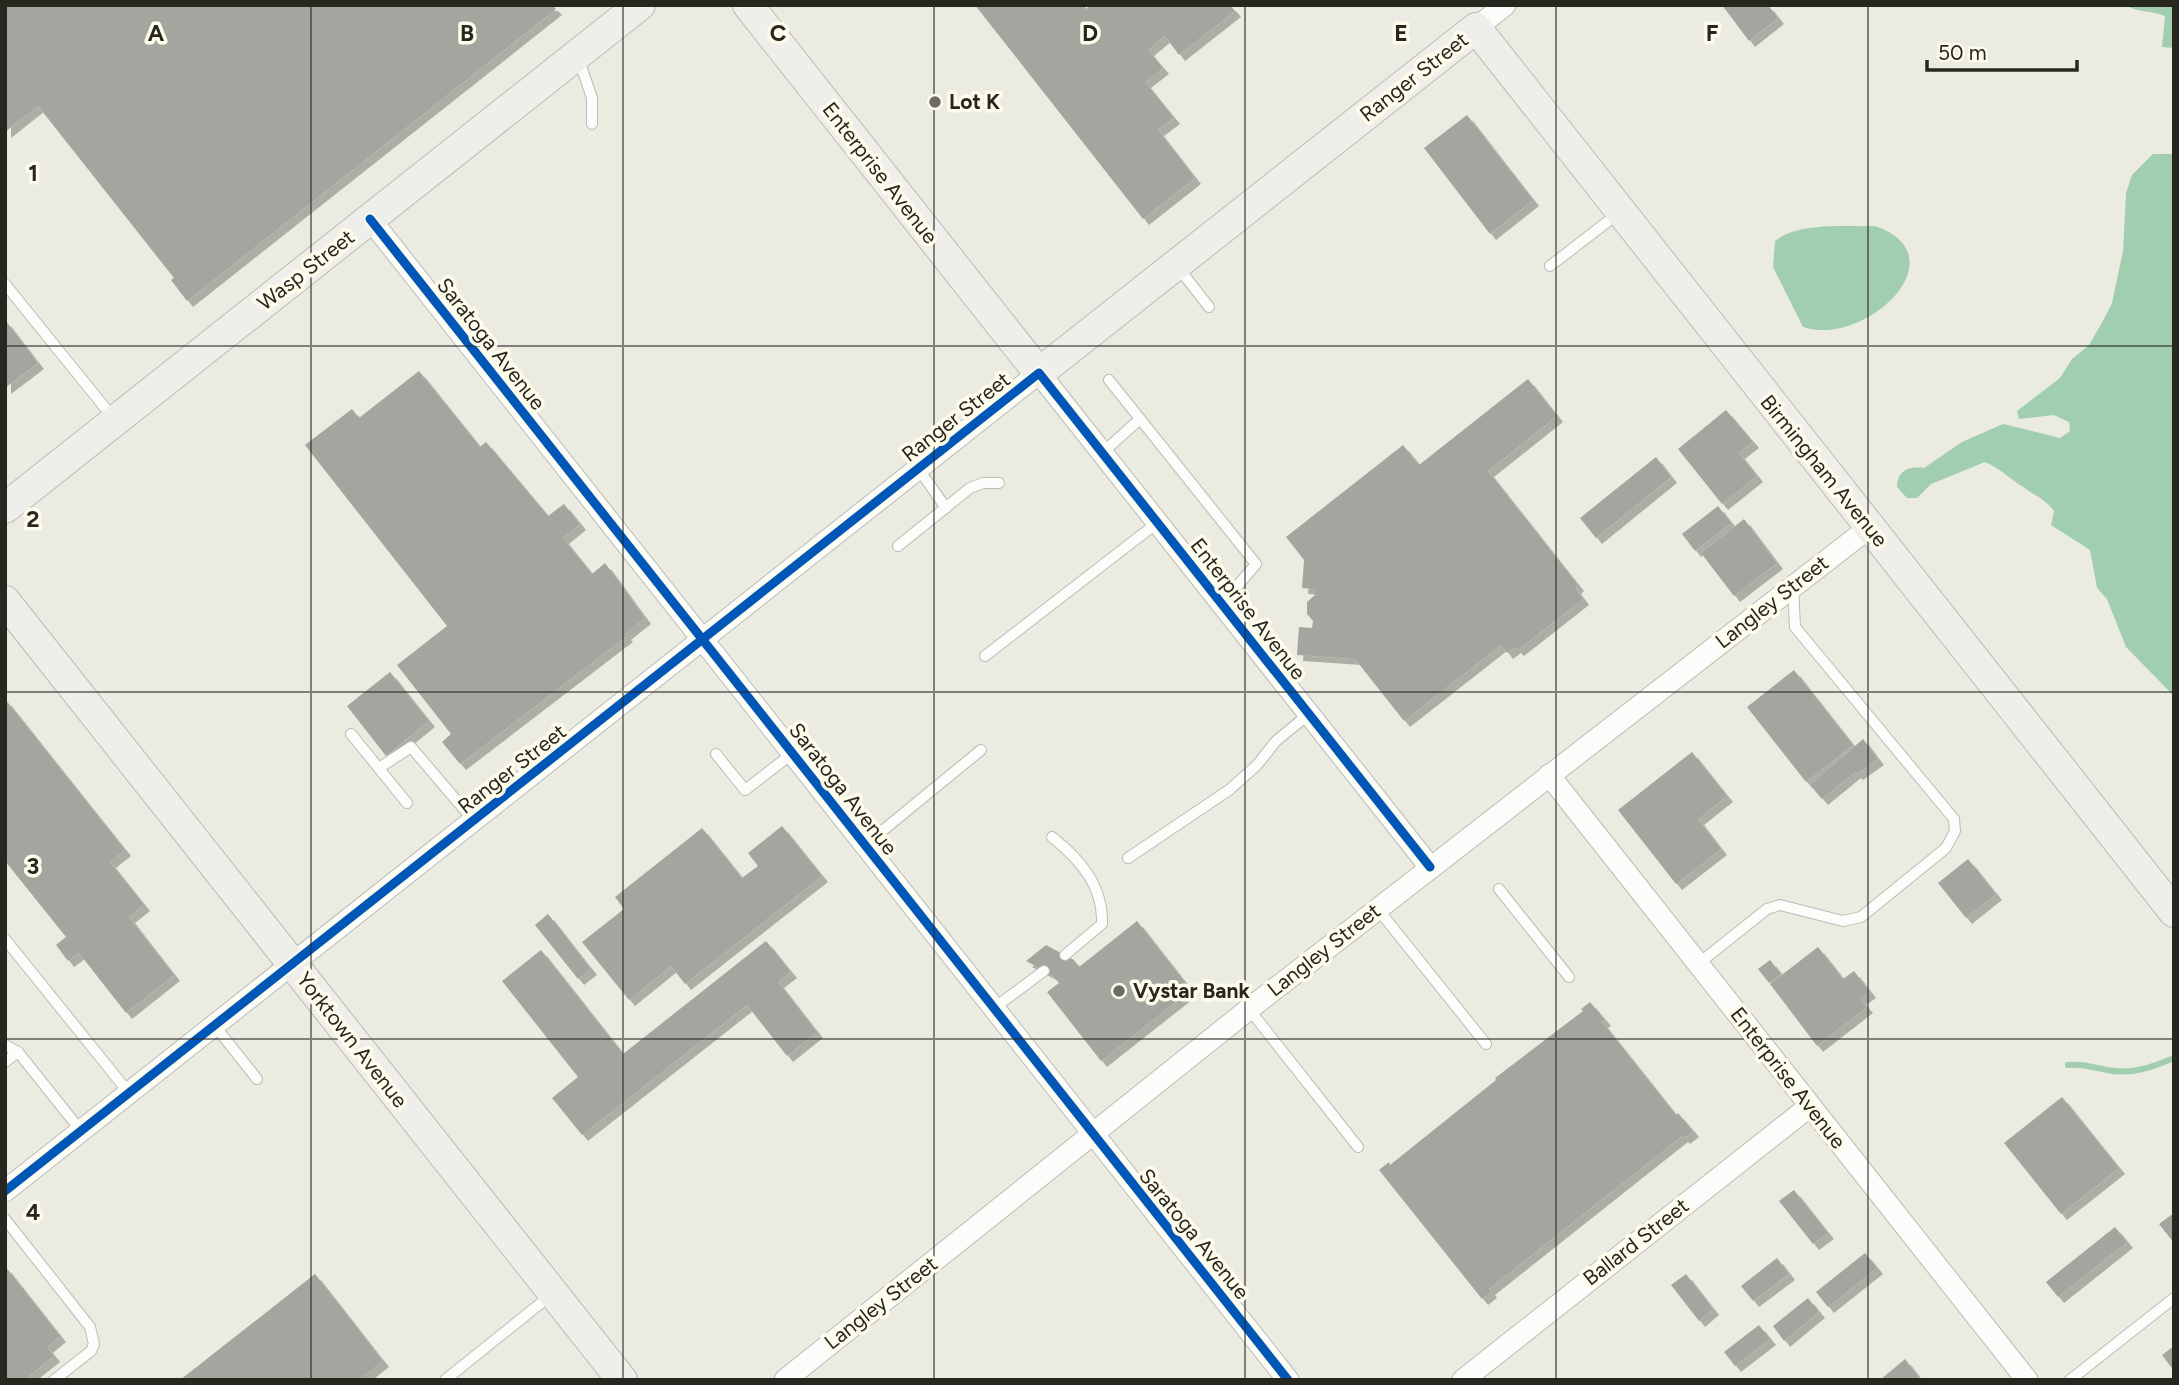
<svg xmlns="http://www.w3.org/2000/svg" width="2179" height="1385" font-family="Figtree,sans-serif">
<defs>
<filter id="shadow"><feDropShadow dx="6" dy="6" stdDeviation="0" flood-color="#0004"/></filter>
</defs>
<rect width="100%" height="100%" fill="#ecebe1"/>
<!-- water -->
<g fill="#a0ceaf">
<path d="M2125,5H2174V48L2162,47L2165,16C2151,10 2138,13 2125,5Z"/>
<path d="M2153,154H2174V696L2126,647L2107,599L2097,588L2090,550L2051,525L2054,511C2044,498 2035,496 2023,487C2009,478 2001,469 1985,462L1931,484L1917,498H1907L1897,487C1897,470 1910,466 1924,468L1962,442L2003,424L2060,438L2070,431L2069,422L2054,415L2019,419L2017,411L2060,378L2072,359L2089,345L2104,319L2112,303L2123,251L2126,193L2132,175Z"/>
<path d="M1875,226C1962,256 1865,348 1803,327L1773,267L1775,241C1799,222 1845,227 1875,226Z"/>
</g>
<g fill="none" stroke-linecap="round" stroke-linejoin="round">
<!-- stream -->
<path stroke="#a0ceaf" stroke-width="6" d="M2068,1065C2088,1064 2089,1067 2107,1070C2131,1075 2153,1067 2174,1058"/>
</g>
<!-- building -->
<g fill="#a4a59e" filter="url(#shadow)">
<path d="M5,5H552L556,9L187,301L171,280L174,278L38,106L5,132Z"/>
<path d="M975,5H1084L1086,9L1090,5H1230L1235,11L1179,55L1165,36L1148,50L1163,68L1145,82L1174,118L1158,130L1195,178L1143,219Z"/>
<path d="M1722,5H1768L1778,18L1749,41Z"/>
<path d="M1467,115L1533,200L1490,234L1424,148Z"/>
<path d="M5,320L38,363L5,388Z"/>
<path d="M419,371L480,447L486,442L548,516L564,504L580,524L563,538L592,574L605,563L645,618L625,634L627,636L460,764L442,742L451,734L397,665L447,626L305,445L352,409L359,418Z"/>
<path d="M1528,379L1557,416L1488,471L1578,585L1575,588L1583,599L1518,650L1515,647L1507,653L1501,645L1404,721L1355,659L1297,655L1299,627L1312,628L1313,621L1307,614V602L1315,595V589L1302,588L1304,560L1286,537L1403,445L1419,465Z"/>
<path d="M1726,410L1753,442L1739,453L1757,476L1722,504L1678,449Z"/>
<path d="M1656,457L1671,477L1596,538L1580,518Z"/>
<path d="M1718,506L1731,523L1695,551L1682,534Z"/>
<path d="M1744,519L1777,563L1734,596L1701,553Z"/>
<path d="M1794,670L1853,745L1806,782L1747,707Z"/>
<path d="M390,672L429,721L386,756L347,706Z"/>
<path d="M5,699L125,850L110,862L144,905L129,917L174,975L126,1013L79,953L68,961L56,945L66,937L5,861Z"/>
<path d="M1863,739L1878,759L1857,774L1855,772L1822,799L1810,785Z"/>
<path d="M1692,752L1727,796L1698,819L1721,849L1676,884L1618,810Z"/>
<path d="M782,826L822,876L685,984L671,966L629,1000L582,942L624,909L615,897L702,828L742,878L758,866L748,853Z"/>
<path d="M1968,859L1996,894L1966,918L1938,883Z"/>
<path d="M548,914L591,969L578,979L535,925Z"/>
<path d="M1137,921L1191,990L1101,1061L1047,992L1059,983L1052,975L1026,961L1046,945L1074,960L1079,967Z"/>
<path d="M766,941L791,972L778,982L817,1032L787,1056L747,1005L582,1135L552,1098L578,1077L502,981L541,950L623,1054Z"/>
<path d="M1818,947L1843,979L1854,971L1870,992L1860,999L1867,1007L1817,1046L1770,984Z"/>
<path d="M1770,960L1781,974L1769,983L1758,969Z"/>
<path d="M1590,1002L1605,1020L1602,1022L1676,1115L1678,1113L1693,1131L1684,1138L1682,1136L1489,1289L1491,1292L1482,1299L1379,1170L1389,1162L1390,1165L1496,1080L1495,1078L1583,1011L1581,1009Z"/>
<path d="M2062,1097L2119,1168L2061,1214L2004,1143Z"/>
<path d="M1794,1190L1828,1233L1813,1244L1779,1201Z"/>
<path d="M2174,1213V1243L2159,1224Z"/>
<path d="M2115,1227L2127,1242L2058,1297L2046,1282Z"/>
<path d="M1865,1253L1877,1268L1828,1307L1816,1292Z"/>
<path d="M1777,1258L1789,1274L1753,1301L1741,1286Z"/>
<path d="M5,1266L60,1336L47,1347L54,1356L24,1380H5Z"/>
<path d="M315,1274L383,1361L359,1380H180Z"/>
<path d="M1686,1274L1713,1309L1699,1321L1671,1285Z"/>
<path d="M1808,1298L1819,1312L1784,1341L1773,1326Z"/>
<path d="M1759,1325L1770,1339L1735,1366L1724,1352Z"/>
<path d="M2174,1346V1371L2162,1355Z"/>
<path d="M1905,1359L1921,1380H1880Z"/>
</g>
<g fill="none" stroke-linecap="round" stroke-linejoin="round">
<defs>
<g id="lane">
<path d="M578,57L592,98V124"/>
<path d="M1177,266L1209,307"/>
<path d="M1550,266L1620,212"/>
<path d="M5,284L114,419"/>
<path d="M1109,380L1256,564L1222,604"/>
<path d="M1102,453L1140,419"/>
<path d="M918,468L946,508"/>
<path d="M898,546L970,488L983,483H999"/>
<path d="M985,656L1157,523"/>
<path d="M351,734L407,803"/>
<path d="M716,754L745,790L793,753"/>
<path d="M379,768L411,747L474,821"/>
<path d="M1052,837C1081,860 1103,886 1102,924L1065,955"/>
<path d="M865,845L981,750"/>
<path d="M1128,858L1229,790L1257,765L1276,741L1309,714"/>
<path d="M1499,889L1569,977"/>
<path d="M1377,908L1486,1044"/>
<path d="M5,939L129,1093"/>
<path d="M1698,964L1767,909L1780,905L1843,921L1861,917L1946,848L1955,831L1954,819L1795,627L1793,585"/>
<path d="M994,1008L1044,971"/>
<path d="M1249,1009L1358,1147"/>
<path d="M215,1026L257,1079"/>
<path d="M5,1045L18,1052L81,1131"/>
<path d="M5,1062L18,1052"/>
<path d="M5,1219L90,1327L94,1344L91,1351L54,1380"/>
<path d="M445,1380L551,1295"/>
<path d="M2070,1380L2174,1298"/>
</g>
<g id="street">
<path d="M1476,28L1505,5"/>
<path d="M370,219L1288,1380"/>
<path d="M1549,775L2027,1380"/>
<path d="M5,1191L1039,373L1430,867"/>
<path d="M785,1380L1249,1009L1870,527"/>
<path d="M1463,1380L1810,1106"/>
</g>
<g id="secondary">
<path d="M748,5L1039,373L1476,28L2174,912"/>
<path d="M5,508L640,5"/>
<path d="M5,601L622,1380"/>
</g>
</defs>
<!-- lane casing -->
<use href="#lane" stroke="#bcbcb4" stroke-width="12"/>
<!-- street casing -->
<use href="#street" stroke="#bcbcb4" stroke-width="23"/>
<!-- secondary casing -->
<use href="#secondary" stroke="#bcbcb4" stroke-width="32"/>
<!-- lane -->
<use href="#lane" stroke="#fcfcfa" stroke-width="10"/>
<!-- street -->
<use href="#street" stroke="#fcfcfa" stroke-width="21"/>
<!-- secondary -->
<use href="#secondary" stroke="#f0eeea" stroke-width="30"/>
<defs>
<g id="cycleway">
<path d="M370,219L1288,1380"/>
<path d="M5,1191L1039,373L1430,867"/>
</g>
</defs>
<!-- cycleway casing -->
<use href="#cycleway" stroke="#fdfceb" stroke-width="13"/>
<!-- cycleway -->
<use href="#cycleway" stroke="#0057b8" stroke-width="9"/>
</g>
<!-- grid -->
<path fill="none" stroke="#272720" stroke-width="2" stroke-opacity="0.55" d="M311,5V1380M623,5V1380M934,5V1380M1245,5V1380M1556,5V1380M1868,5V1380M5,346H2174M5,692H2174M5,1039H2174"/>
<!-- markers -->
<g fill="#6c6c64" stroke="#fdfceb" stroke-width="2.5">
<circle cx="935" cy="102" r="7"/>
<circle cx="1119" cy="991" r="7"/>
</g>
<g text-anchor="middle" stroke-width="7" stroke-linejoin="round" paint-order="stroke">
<!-- street labels -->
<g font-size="21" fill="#272720" stroke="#fdfceb">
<text transform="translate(1414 77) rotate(-38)" y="7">Ranger Street</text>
<text transform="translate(880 173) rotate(52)" y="7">Enterprise Avenue</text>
<text transform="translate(306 270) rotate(-38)" y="7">Wasp Street</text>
<text transform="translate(491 344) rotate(52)" y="7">Saratoga Avenue</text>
<text transform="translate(956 417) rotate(-38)" y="7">Ranger Street</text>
<text transform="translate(1824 471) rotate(51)" y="7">Birmingham Avenue</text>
<text transform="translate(1772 602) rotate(-38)" y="7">Langley Street</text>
<text transform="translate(1248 609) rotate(52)" y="7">Enterprise Avenue</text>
<text transform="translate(512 769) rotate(-38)" y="7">Ranger Street</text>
<text transform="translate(843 789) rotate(52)" y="7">Saratoga Avenue</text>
<text transform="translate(1324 950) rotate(-38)" y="7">Langley Street</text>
<text transform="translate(352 1040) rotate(52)" y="7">Yorktown Avenue</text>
<text transform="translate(1788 1078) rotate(52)" y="7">Enterprise Avenue</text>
<text transform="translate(1194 1234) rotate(51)" y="7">Saratoga Avenue</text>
<text transform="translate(1636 1242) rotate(-38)" y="7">Ballard Street</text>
<text transform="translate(881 1303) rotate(-38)" y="7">Langley Street</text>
</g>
<!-- poi labels -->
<g font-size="21" font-weight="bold" fill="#272720" stroke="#fdfceb" text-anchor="start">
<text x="949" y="109">Lot K</text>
<text x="1133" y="998">Vystar Bank</text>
</g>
</g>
<g font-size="23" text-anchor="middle" font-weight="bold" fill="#272720" stroke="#fdfceb" stroke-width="7" stroke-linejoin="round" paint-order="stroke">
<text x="156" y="41">A</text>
<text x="467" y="41">B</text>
<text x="778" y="41">C</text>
<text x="1090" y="41">D</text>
<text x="1401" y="41">E</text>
<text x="1712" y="41">F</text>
<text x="33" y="181">1</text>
<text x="33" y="527">2</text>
<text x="33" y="874">3</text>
<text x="33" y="1220">4</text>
</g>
<!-- border -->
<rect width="2179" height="1385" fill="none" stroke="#272720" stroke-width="14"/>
<!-- scale -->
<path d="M1927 60v10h150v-10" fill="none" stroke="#272720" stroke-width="3.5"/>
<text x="1938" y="60" font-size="21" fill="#272720" stroke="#fdfceb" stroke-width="5" paint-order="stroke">50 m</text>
</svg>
